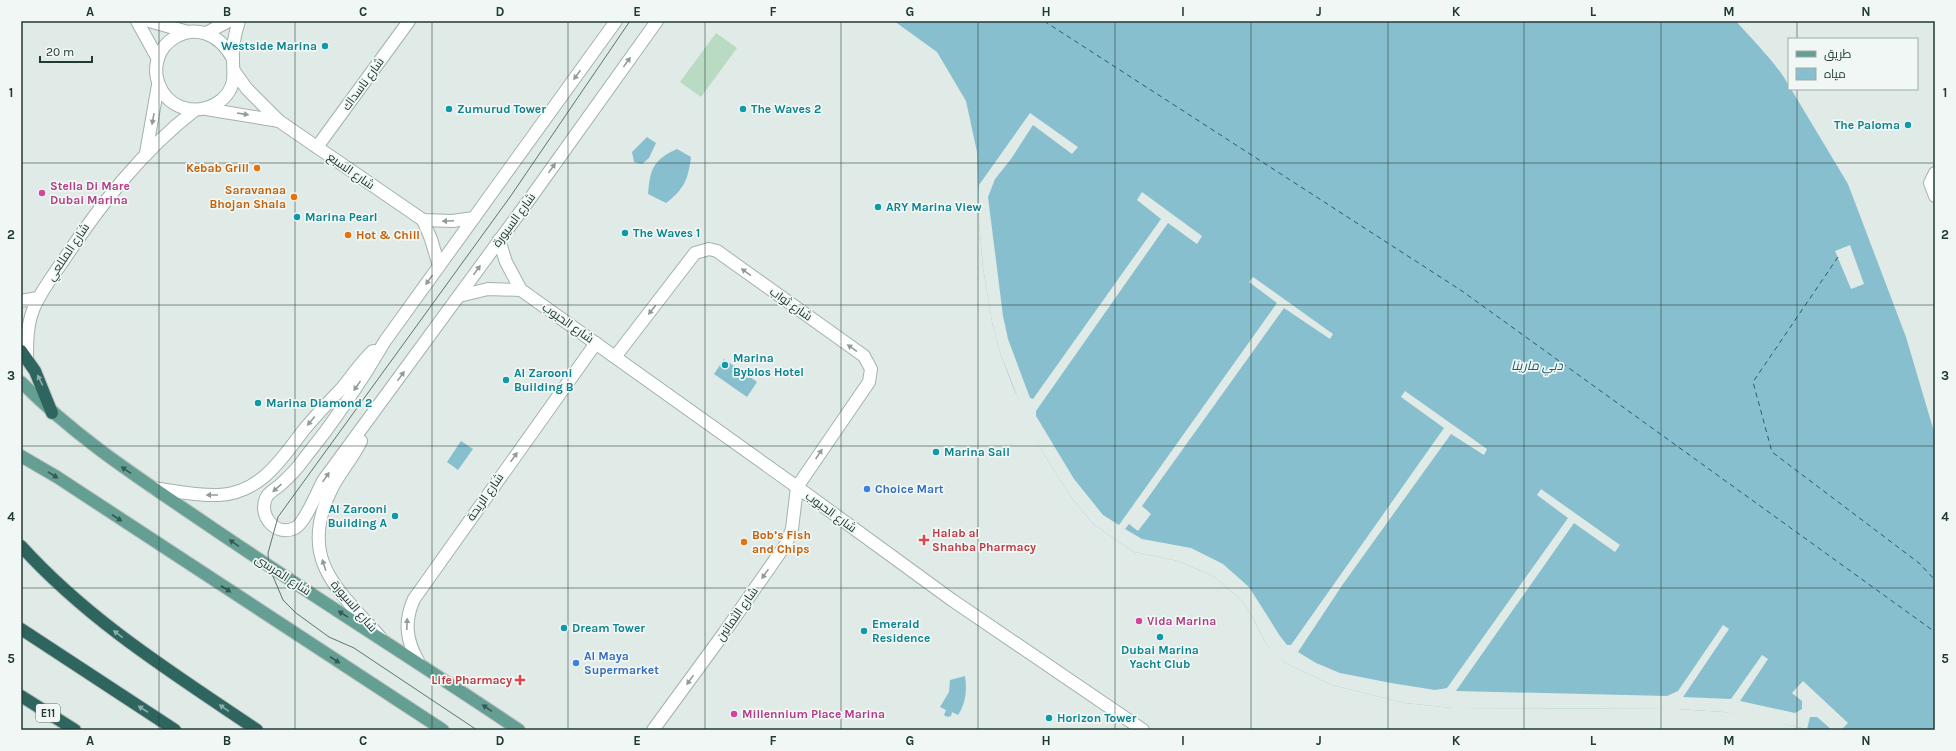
<svg xmlns="http://www.w3.org/2000/svg" width="1956" height="751" font-family="Karla,Cairo,sans-serif">
<rect width="100%" height="100%" fill="#e0eae6"/>
<!-- green -->
<path fill="#b9dbc4" d="M716,33L737,48L701,97L680,82Z"/>
<!-- water -->
<g fill="#88bfcf">
<path d="M894,21H1736C1746,33 1789,76 1789,89H1791L1848,184L1906,337L1935,435V730H1810L1759,718L1724,712L1677,709L1452,708L1405,703L1332,685L1285,663L1266,644L1252,616L1241,600L1215,577L1178,561L1134,552L1093,524L1071,497L1044,454L1013,387L999,350L992,322L983,268L979,221L977,152L966,101L937,52Z"/>
<path d="M647,137L656,143L649,158L642,164L634,162L632,152Z"/>
<path d="M677,149L691,157C688,180 684,189 666,203L648,194C650,169 653,160 677,149Z"/>
<path d="M724,359L757,382L747,397L714,374Z"/>
<path d="M461,441L473,449L458,470L447,462Z"/>
<path d="M965,676C967,689 966,704 958,715L952,712L951,716L947,717L944,715L946,710L940,707L949,692L950,680Z"/>
</g>
<!-- pier -->
<g fill="#e0eae6">
<path d="M1030,113L1078,147L1072,154L1033,125L1011,159L995,179L988,197L1003,316L1008,339L1030,398L1033,399L1161,219L1137,200L1142,192L1202,236L1197,244L1168,223L1036,411V416L1074,479L1103,515L1119,525L1277,303L1249,282L1253,277L1333,334L1330,339L1284,308L1142,506L1151,514L1138,531L1129,524L1125,529L1142,539L1191,548L1223,564L1249,587L1280,636L1287,645H1291L1444,428L1401,397L1405,391L1487,449L1484,455L1451,434L1343,584L1298,652L1316,663L1340,673L1391,683L1435,690L1447,688L1568,518L1537,495L1541,489L1620,545L1615,552L1574,523L1456,691L1667,696L1678,691L1723,625L1729,629L1683,697L1731,699L1762,655L1768,659L1740,701L1795,713L1802,709V701L1792,693L1803,681L1848,723L1841,730H1832L1817,717H1810L1807,729L1724,712L1677,709L1452,708L1405,703L1332,685L1285,663L1274,653L1266,644L1252,616L1241,600L1215,577L1178,561L1134,552L1093,524L1071,497L1044,454L1023,411L999,350L992,322L983,268L979,221V185Z"/>
<path d="M1850,245L1864,284L1851,289L1835,251Z"/>
</g>
<g fill="none" stroke-linecap="round" stroke-linejoin="round">
<!-- ferry -->
<g stroke="#1d5f74" stroke-width="1" stroke-dasharray="5 4" stroke-linecap="butt">
<path d="M1044,21L1462,291L1935,632"/>
<path d="M1838,257L1753,382L1772,452L1919,563L1935,580"/>
</g>
<defs>
<g id="minor">
<path d="M137,21L158,59"/>
<path d="M149,21L188,32"/>
<path d="M616,21L385,341C361,382 334,422 304,459C297,469 288,478 279,486C275,489 268,493 266,498C258,516 276,537 295,528C305,523 317,492 323,481L529,200L657,21"/>
<path d="M206,33L229,21"/>
<path d="M233,59C203,2 136,45 162,91C167,100 177,107 188,109C207,112 229,101 233,81C234,73 233,68 233,60C232,47 235,33 239,21"/>
<path d="M234,71L247,89L279,121L423,220L452,221L474,218"/>
<path d="M206,109L279,121"/>
<path d="M317,147L409,21"/>
<path d="M146,153L158,85"/>
<path d="M1935,173L1930,183L1935,196"/>
<path d="M423,220L431,239L439,266"/>
<path d="M499,240L506,262L521,290L797,487L952,600L1143,730"/>
<path d="M459,296L488,289L521,290"/>
<path d="M21,301L38,298"/>
<path d="M615,357L695,253L709,249L717,251L864,356L871,369L869,382L797,487L792,529L786,544L724,633L653,730"/>
<path d="M27,358C27,342 27,326 33,310C40,292 52,277 63,261C100,205 142,151 195,110"/>
<path d="M361,441C353,458 340,472 332,488C297,558 336,588 380,637"/>
<path d="M153,488C175,491 197,496 219,495C260,493 281,460 303,431C315,416 329,402 342,388C352,376 361,362 373,351"/>
<path d="M418,661C406,640 404,621 414,599L596,343"/>
</g>
<g id="major">
<path d="M21,382C79,440 139,478 205,523C309,594 415,660 519,730"/>
<path d="M21,456L57,477L443,730"/>
</g>
<g id="highway">
<path d="M21,351L35,371L52,413"/>
<path d="M21,546C89,621 174,674 257,730"/>
<path d="M21,629L175,730"/>
<path d="M21,696L75,730"/>
</g>
</defs>
<!-- minor casing -->
<use href="#minor" stroke="#a3b2ad" stroke-width="14"/>
<!-- major casing -->
<use href="#major" stroke="#bcc4c2" stroke-width="14"/>
<!-- highway casing -->
<use href="#highway" stroke="#bcc4c2" stroke-width="14"/>
<!-- minor -->
<use href="#minor" stroke="#fff" stroke-width="12"/>
<!-- major -->
<use href="#major" stroke="#659f94" stroke-width="12"/>
<!-- highway -->
<use href="#highway" stroke="#2e655e" stroke-width="12"/>
<!-- tram -->
<path stroke="#5b7670" stroke-width="1" d="M477,730L354,648L329,637L296,613L283,600L269,567L268,553L278,517L510,197L630,21"/>
</g>
<!-- one-way arrows -->
<defs><path id="oneway-solid" d="M-6-.8H1V-3.2L6.5 0L1 3.2V.8H-6Z"/></defs>
<g fill="#909c9a">
<use href="#oneway-solid" transform="translate(627 62) rotate(-54)"/>
<use href="#oneway-solid" transform="translate(577 75) rotate(126)"/>
<use href="#oneway-solid" transform="translate(243 114) rotate(9)"/>
<use href="#oneway-solid" transform="translate(153 119) rotate(100)"/>
<use href="#oneway-solid" transform="translate(552 168) rotate(-54)"/>
<use href="#oneway-solid" transform="translate(448 221) rotate(178)"/>
<use href="#oneway-solid" transform="translate(477 270) rotate(-54)"/>
<use href="#oneway-solid" transform="translate(746 272) rotate(-144)"/>
<use href="#oneway-solid" transform="translate(429 280) rotate(126)"/>
<use href="#oneway-solid" transform="translate(652 310) rotate(128)"/>
<use href="#oneway-solid" transform="translate(852 348) rotate(-145)"/>
<use href="#oneway-solid" transform="translate(401 376) rotate(-54)"/>
<use href="#oneway-solid" transform="translate(357 386) rotate(125)"/>
<use href="#oneway-solid" transform="translate(311 421) rotate(130)"/>
<use href="#oneway-solid" transform="translate(819 454) rotate(-56)"/>
<use href="#oneway-solid" transform="translate(514 457) rotate(-54)"/>
<use href="#oneway-solid" transform="translate(326 477) rotate(-55)"/>
<use href="#oneway-solid" transform="translate(277 488) rotate(139)"/>
<use href="#oneway-solid" transform="translate(212 495) rotate(-180)"/>
<use href="#oneway-solid" transform="translate(324 565) rotate(-108)"/>
<use href="#oneway-solid" transform="translate(765 574) rotate(125)"/>
<use href="#oneway-solid" transform="translate(407 624) rotate(-88)"/>
<use href="#oneway-solid" transform="translate(690 680) rotate(126)"/>
</g>
<g fill="#8faea9">
<use href="#oneway-solid" transform="translate(40 380) rotate(-116)"/>
<use href="#oneway-solid" transform="translate(118 634) rotate(-143)"/>
<use href="#oneway-solid" transform="translate(224 708) rotate(-146)"/>
<use href="#oneway-solid" transform="translate(143 709) rotate(-147)"/>
</g>
<g fill="#355852">
<use href="#oneway-solid" transform="translate(126 470) rotate(-146)"/>
<use href="#oneway-solid" transform="translate(53 475) rotate(32)"/>
<use href="#oneway-solid" transform="translate(117 518) rotate(33)"/>
<use href="#oneway-solid" transform="translate(234 543) rotate(-146)"/>
<use href="#oneway-solid" transform="translate(226 589) rotate(33)"/>
<use href="#oneway-solid" transform="translate(343 614) rotate(-148)"/>
<use href="#oneway-solid" transform="translate(335 660) rotate(33)"/>
<use href="#oneway-solid" transform="translate(487 708) rotate(-146)"/>
</g>
<!-- grid -->
<path fill="none" stroke="#213a35" stroke-width="1" stroke-opacity="0.55" d="M159,21V730M295,21V730M432,21V730M568,21V730M705,21V730M841,21V730M978,21V730M1115,21V730M1251,21V730M1388,21V730M1524,21V730M1661,21V730M1797,21V39M1797,89V730M21,163H1935M21,305H1935M21,446H1935M21,588H1935"/>
<!-- markers -->
<g fill="#0f9aa8" stroke="#f0f7f4" stroke-width="1.5">
<circle cx="325" cy="46" r="4"/>
<circle cx="449" cy="109" r="4"/>
<circle cx="743" cy="109" r="4"/>
<circle cx="1908" cy="125" r="4"/>
<circle cx="878" cy="207" r="4"/>
<circle cx="297" cy="217" r="4"/>
<circle cx="625" cy="233" r="4"/>
<circle cx="725" cy="365" r="4"/>
<circle cx="506" cy="380" r="4"/>
<circle cx="258" cy="403" r="4"/>
<circle cx="936" cy="452" r="4"/>
<circle cx="395" cy="516" r="4"/>
<circle cx="564" cy="628" r="4"/>
<circle cx="864" cy="631" r="4"/>
<circle cx="1160" cy="637" r="4"/>
<circle cx="1049" cy="718" r="4"/>
</g>
<g fill="#e8710a" stroke="#f0f7f4" stroke-width="1.5">
<circle cx="257" cy="168" r="4"/>
<circle cx="294" cy="197" r="4"/>
<circle cx="348" cy="235" r="4"/>
<circle cx="744" cy="542" r="4"/>
</g>
<g fill="#d1479c" stroke="#f0f7f4" stroke-width="1.5">
<circle cx="42" cy="193" r="4"/>
<circle cx="1139" cy="621" r="4"/>
<circle cx="734" cy="714" r="4"/>
</g>
<g fill="#3f7fe0" stroke="#f0f7f4" stroke-width="1.5">
<circle cx="867" cy="489" r="4"/>
<circle cx="576" cy="663" r="4"/>
</g>
<g fill="#e0444e" stroke="#f0f7f4" stroke-width="1.5">
<path d="M922 534h4v4h4v4h-4v4h-4v-4h-4v-4h4z"/>
<path d="M518 674h4v4h4v4h-4v4h-4v-4h-4v-4h4z"/>
</g>
<g text-anchor="middle" stroke-width="3.5" stroke-linejoin="round" paint-order="stroke">
<!-- shield labels -->
<rect fill="#f0f7f4" stroke="#5f736e" stroke-width="1" x="36" y="704" width="24" height="18" rx="3"/>
<g font-size="11" font-weight="bold" fill="#213a35">
<text x="48" y="717">E11</text>
</g>
<!-- culture labels -->
<g font-size="12" font-weight="bold" fill="#0d838f" stroke="#f0f7f4" text-anchor="start">
<text x="317" y="50" text-anchor="end">Westside Marina</text>
<text x="457" y="113">Zumurud Tower</text>
<text x="751" y="113">The Waves 2</text>
<text x="1900" y="129" text-anchor="end">The Paloma</text>
<text x="886" y="211">ARY Marina View</text>
<text x="305" y="221">Marina Pearl</text>
<text x="633" y="237">The Waves 1</text>
<text x="733" y="362">Marina<tspan x="733" dy="14">Byblos Hotel</tspan></text>
<text x="514" y="377">Al Zarooni<tspan x="514" dy="14">Building B</tspan></text>
<text x="266" y="407">Marina Diamond 2</text>
<text x="944" y="456">Marina Sail</text>
<text x="387" y="513" text-anchor="end">Al Zarooni<tspan x="387" dy="14">Building A</tspan></text>
<text x="872" y="628">Emerald<tspan x="872" dy="14">Residence</tspan></text>
<text x="572" y="632">Dream Tower</text>
<text x="1160" y="654" text-anchor="middle">Dubai Marina<tspan x="1160" dy="14">Yacht Club</tspan></text>
<text x="1057" y="722">Horizon Tower</text>
</g>
<!-- street labels -->
<g font-size="12" fill="#213a35" stroke="#f0f7f4">
<text transform="translate(363 84) rotate(-54)" y="4">شارع ناسداك</text>
<text transform="translate(351 171) rotate(35)" y="4">شارع السبع</text>
<text transform="translate(514 220) rotate(-54)" y="4">شارع السيورة</text>
<text transform="translate(68 252) rotate(-56)" y="4">شارع المللعي</text>
<text transform="translate(791 304) rotate(35)" y="4">شارع ثواب</text>
<text transform="translate(568 323) rotate(35)" y="4">شارع الحبوب</text>
<text transform="translate(485 497) rotate(-55)" y="4">شارع الريحة</text>
<text transform="translate(831 512) rotate(36)" y="4">شارع الحبوب</text>
<text transform="translate(283 575) rotate(33)" y="4">شارع المرسى</text>
<text transform="translate(354 606) rotate(49)" y="4">شارع السيورة</text>
<text transform="translate(737 614) rotate(-55)" y="4">شارع الثمانين</text>
</g>
<!-- food labels -->
<g font-size="12" font-weight="bold" fill="#c56008" stroke="#f0f7f4" text-anchor="end">
<text x="249" y="172">Kebab Grill</text>
<text x="286" y="194">Saravanaa<tspan x="286" dy="14">Bhojan Shala</tspan></text>
<text x="356" y="239" text-anchor="start">Hot &amp; Chill</text>
<text x="752" y="539" text-anchor="start">Bob’s Fish<tspan x="752" dy="14">and Chips</tspan></text>
</g>
<!-- hotel labels -->
<g font-size="12" font-weight="bold" fill="#b23c85" stroke="#f0f7f4" text-anchor="start">
<text x="50" y="190">Stella Di Mare<tspan x="50" dy="14">Dubai Marina</tspan></text>
<text x="1147" y="625">Vida Marina</text>
<text x="742" y="718">Millennium Place Marina</text>
</g>
<!-- shop labels -->
<g font-size="12" font-weight="bold" fill="#366cbe" stroke="#f0f7f4" text-anchor="start">
<text x="875" y="493">Choice Mart</text>
<text x="584" y="660">Al Maya<tspan x="584" dy="14">Supermarket</tspan></text>
</g>
<!-- health labels -->
<g font-size="12" font-weight="bold" fill="#be3a42" stroke="#f0f7f4" text-anchor="start">
<text x="932" y="537">Halab al<tspan x="932" dy="14">Shahba Pharmacy</tspan></text>
<text x="512" y="684" text-anchor="end">Life Pharmacy</text>
</g>
<!-- water labels -->
<g font-size="13" font-style="italic" fill="#1d5f74" stroke="#f0f7f4">
<text x="1537" y="370">دبي مارينا</text>
</g>
</g>
<!-- border -->
<rect width="1956" height="751" fill="none" stroke="#f0f7f4" stroke-width="44"/>
<!-- legend -->
<rect x="1788" y="38" width="130" height="52" fill="#f0f7f4" stroke="#9daba8"/>
<rect x="1796" y="51" width="20" height="6" fill="#659f94" stroke="#9daba8"/>
<text x="1824" y="58" font-size="12" fill="#213a35">طريق</text>
<rect x="1796" y="68" width="20" height="12" fill="#88bfcf" stroke="#9daba8"/>
<text x="1824" y="78" font-size="12" fill="#213a35">مياه</text>
<!-- scale -->
<path d="M40 56v6h52v-6" fill="none" stroke="#213a35" stroke-width="2"/>
<text x="46" y="56" font-size="12" fill="#213a35" stroke="#f0f7f4" stroke-width="3" paint-order="stroke">20 m</text>
<rect x="22" y="22" width="1912" height="707" fill="none" stroke="#213a35" stroke-width="1.5"/>
<g font-size="13" text-anchor="middle" font-weight="bold" fill="#213a35">
<text x="90" y="16">A</text>
<text x="227" y="16">B</text>
<text x="363" y="16">C</text>
<text x="500" y="16">D</text>
<text x="637" y="16">E</text>
<text x="773" y="16">F</text>
<text x="910" y="16">G</text>
<text x="1046" y="16">H</text>
<text x="1183" y="16">I</text>
<text x="1319" y="16">J</text>
<text x="1456" y="16">K</text>
<text x="1593" y="16">L</text>
<text x="1729" y="16">M</text>
<text x="1866" y="16">N</text>
<text x="11" y="97">1</text>
<text x="1945" y="97">1</text>
<text x="11" y="239">2</text>
<text x="1945" y="239">2</text>
<text x="11" y="380">3</text>
<text x="1945" y="380">3</text>
<text x="11" y="521">4</text>
<text x="1945" y="521">4</text>
<text x="11" y="663">5</text>
<text x="1945" y="663">5</text>
<text x="90" y="745">A</text>
<text x="227" y="745">B</text>
<text x="363" y="745">C</text>
<text x="500" y="745">D</text>
<text x="637" y="745">E</text>
<text x="773" y="745">F</text>
<text x="910" y="745">G</text>
<text x="1046" y="745">H</text>
<text x="1183" y="745">I</text>
<text x="1319" y="745">J</text>
<text x="1456" y="745">K</text>
<text x="1593" y="745">L</text>
<text x="1729" y="745">M</text>
<text x="1866" y="745">N</text>
</g>
</svg>
